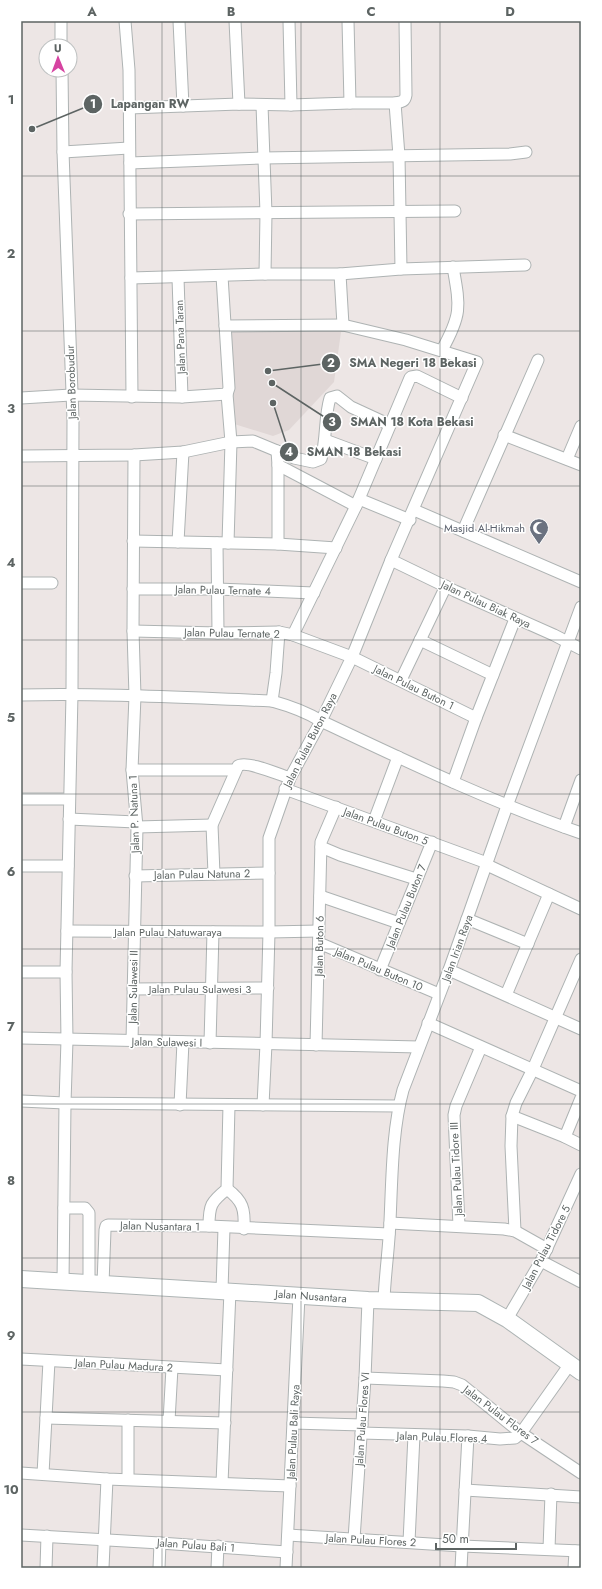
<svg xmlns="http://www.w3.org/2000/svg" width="602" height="1589" font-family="Jost,sans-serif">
<rect width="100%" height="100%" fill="#ede6e5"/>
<!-- education -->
<path fill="#e0d7d6" d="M232,332H341L334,382L289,430L273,436L231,423Z"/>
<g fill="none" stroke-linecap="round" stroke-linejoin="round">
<defs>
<g id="street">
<path d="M61,21V46"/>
<path d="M125,21L129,70L132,397"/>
<path d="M179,21L183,106"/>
<path d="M235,21L239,104"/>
<path d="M289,21L291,105"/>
<path d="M348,21L350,103"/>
<path d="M62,70L63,152L73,419L72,694L66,972L67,1040L65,1103L63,1282"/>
<path d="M395,103L399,156L401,269"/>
<path d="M262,105L266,213L265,274"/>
<path d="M129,108L239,104L291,105L350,103H395C401,102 405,102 406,95L405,21"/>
<path d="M63,152L129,148"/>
<path d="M130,163L263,158L510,154L526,152"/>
<path d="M129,214L455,211"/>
<path d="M340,274L343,325"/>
<path d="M131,278L265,274H340L401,269L525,265"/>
<path d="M178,278L182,397"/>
<path d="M225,326L343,325L406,340L477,362L391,560L352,657L321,721L290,778L269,838V932L266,1044L263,1105"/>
<path d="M442,350C462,314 460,307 453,267"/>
<path d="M227,394L231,442L228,543"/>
<path d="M21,398L71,395L182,397L227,394L229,388L222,276"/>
<path d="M504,435L581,465"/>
<path d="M325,440L376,459"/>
<path d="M277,451L278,465V544"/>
<path d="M21,456L134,455L183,452L231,442L253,441L294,458L313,462L321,459C327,439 324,418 330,398L337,396L351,407L390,425"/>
<path d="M567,459L581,426"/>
<path d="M278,465L356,506"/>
<path d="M359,499L410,520"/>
<path d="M414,510L581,582"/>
<path d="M463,531L538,360"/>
<path d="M133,541L278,544L336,548"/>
<path d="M178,542L183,452"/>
<path d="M217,543L218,633"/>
<path d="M391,560L455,591L554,635L581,649"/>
<path d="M21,583H52"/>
<path d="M133,589H217L314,593"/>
<path d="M133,631L218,633L279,632L293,635L352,657L476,718"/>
<path d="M293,635L356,506L410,378L411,377L417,376L462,398"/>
<path d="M420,640L493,675"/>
<path d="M401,680L446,586"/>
<path d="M21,695C105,693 189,698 272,701C290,706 305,711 321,721C406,761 491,802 581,833"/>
<path d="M272,701L276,673L279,632"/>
<path d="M132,770H235"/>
<path d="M453,782L476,718L515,619"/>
<path d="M285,789L487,863"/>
<path d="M21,799H69"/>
<path d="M69,819L136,822"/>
<path d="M374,821L398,757"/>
<path d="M137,827L212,825"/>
<path d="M564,827L581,780"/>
<path d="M321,847L340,855L416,879"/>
<path d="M487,865L581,909"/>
<path d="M21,866H68"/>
<path d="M214,874L212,825L238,766C246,760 280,775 290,778"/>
<path d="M135,876L269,873"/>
<path d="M320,896L399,923"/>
<path d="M467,919L528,944"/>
<path d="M67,931L269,932L319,931"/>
<path d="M319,943L439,994"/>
<path d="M380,970L432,842"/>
<path d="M449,970L581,1029"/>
<path d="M21,972H66"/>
<path d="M133,989L268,988"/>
<path d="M506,995L549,894"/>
<path d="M428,1023L581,1091"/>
<path d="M21,1038L419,1047"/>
<path d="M132,1041L137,827L132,770L135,696L133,631L134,455"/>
<path d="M210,1043L213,932"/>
<path d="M316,1045L321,842L336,807"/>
<path d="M581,1098L565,1137L581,1145"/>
<path d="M21,1101L65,1103L398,1106"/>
<path d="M180,1105L183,1042"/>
<path d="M512,1116L565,1137"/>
<path d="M227,1189C243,1201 245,1209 244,1229"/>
<path d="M64,1208H85L89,1213V1283"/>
<path d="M390,1223L504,1229L515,1231L547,1249"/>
<path d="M209,1226C209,1205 211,1202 227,1189L229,1105"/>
<path d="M459,1226L454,1115L456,1106L481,1047"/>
<path d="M515,1231L511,1146L512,1116L516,1103L533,1069L581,959"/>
<path d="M541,1261L581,1282"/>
<path d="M103,1284L105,1230L106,1226L108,1225L209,1226L389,1234"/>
<path d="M222,1290L224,1228"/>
<path d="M384,1300C385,1274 389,1248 390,1221C392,1179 392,1130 403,1090L449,970L507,806L581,607"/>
<path d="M507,1319L541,1261L581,1174"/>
<path d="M21,1359L227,1370"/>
<path d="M365,1378L443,1381L454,1382L462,1385L521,1433L581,1473"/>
<path d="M46,1418L225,1423"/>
<path d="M169,1421L172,1368"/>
<path d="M293,1423L362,1425"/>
<path d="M361,1433L468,1436L500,1439L515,1438L521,1433L570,1364"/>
<path d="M21,1473L107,1479L290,1486"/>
<path d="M43,1474L49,1361"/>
<path d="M128,1479V1420"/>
<path d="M222,1483L230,1291"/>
<path d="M465,1490L581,1497"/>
<path d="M21,1535L160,1543L287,1552"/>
<path d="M288,1535L462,1546L581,1551"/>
<path d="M354,1539L365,1378L368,1300"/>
<path d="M409,1542L414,1435"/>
<path d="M549,1549L551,1494"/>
<path d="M46,1568L47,1536"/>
<path d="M103,1568L107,1479"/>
<path d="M159,1568L160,1543"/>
<path d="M217,1568L218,1546"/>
<path d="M286,1568L299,1296"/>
<path d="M461,1568L468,1436"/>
<path d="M574,1568L575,1551"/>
</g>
<path id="secondary" d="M21,1279L368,1300L478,1303L507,1319L581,1372"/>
</defs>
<!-- street casing -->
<use href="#street" stroke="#aeb3b3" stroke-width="13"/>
<!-- secondary casing -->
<use href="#secondary" stroke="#adb4b4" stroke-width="18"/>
<!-- street -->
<use href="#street" stroke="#fff" stroke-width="11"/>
<!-- secondary -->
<use href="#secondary" stroke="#fff" stroke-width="16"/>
</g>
<!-- grid -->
<path fill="none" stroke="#5d6463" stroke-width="1" stroke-opacity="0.55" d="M162,21V1568M301,21V1568M440,21V1568M21,176H581M21,331H581M21,486H581M21,640H581M21,794H581M21,949H581M21,1104H581M21,1258H581M21,1412H581"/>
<!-- icons -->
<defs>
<symbol id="mosque-pin" viewBox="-11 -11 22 30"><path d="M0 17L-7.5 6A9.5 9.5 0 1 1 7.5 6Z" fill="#6b7280" stroke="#fff"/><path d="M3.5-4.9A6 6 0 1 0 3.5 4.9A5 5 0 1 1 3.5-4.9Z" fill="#fff"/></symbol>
</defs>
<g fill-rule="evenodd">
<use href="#mosque-pin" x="528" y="517" width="22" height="30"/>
</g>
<g text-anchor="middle" stroke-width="3" stroke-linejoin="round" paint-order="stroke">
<!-- street labels -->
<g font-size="11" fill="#5d6463" stroke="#fff">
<text transform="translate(180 337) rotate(-92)" y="4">Jalan Pana Taran</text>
<text transform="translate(71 382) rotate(-92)" y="4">Jalan Borobudur</text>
<text transform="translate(223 590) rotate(1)" y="4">Jalan Pulau Ternate 4</text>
<text transform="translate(486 604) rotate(25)" y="4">Jalan Pulau Biak Raya</text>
<text transform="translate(232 633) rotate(1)" y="4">Jalan Pulau Ternate 2</text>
<text transform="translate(414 687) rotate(26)" y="4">Jalan Pulau Buton 1</text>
<text transform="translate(310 740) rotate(-63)" y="4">Jalan Pulau Buton Raya</text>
<text transform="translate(134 814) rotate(-92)" y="4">Jalan P. Natuna 1</text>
<text transform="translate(386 826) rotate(20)" y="4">Jalan Pulau Buton 5</text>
<text transform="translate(202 874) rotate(-1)" y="4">Jalan Pulau Natuna 2</text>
<text transform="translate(406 906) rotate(-68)" y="4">Jalan Pulau Buton 7</text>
<text x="168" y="936">Jalan Pulau Natuwaraya</text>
<text transform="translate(319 946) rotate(-89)" y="4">Jalan Buton 6</text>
<text transform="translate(457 948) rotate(-70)" y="4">Jalan Irian Raya</text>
<text transform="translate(379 969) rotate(23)" y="4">Jalan Pulau Buton 10</text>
<text transform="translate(133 987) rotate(-89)" y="4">Jalan Sulawesi II</text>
<text x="200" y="993">Jalan Pulau Sulawesi 3</text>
<text transform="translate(167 1042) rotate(1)" y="4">Jalan Sulawesi I</text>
<text transform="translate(456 1169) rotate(-93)" y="4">Jalan Pulau Tidore III</text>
<text transform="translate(160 1226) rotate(1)" y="4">Jalan Nusantara 1</text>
<text transform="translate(546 1247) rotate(-63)" y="4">Jalan Pulau Tidore 5</text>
<text transform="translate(311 1296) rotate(4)" y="4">Jalan Nusantara</text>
<text transform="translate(124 1365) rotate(3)" y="4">Jalan Pulau Madura 2</text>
<text transform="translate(501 1415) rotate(37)" y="4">Jalan Pulau Flores 7</text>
<text transform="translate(362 1419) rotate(-86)" y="4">Jalan Pulau Flores VI</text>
<text transform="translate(293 1432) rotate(-87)" y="4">Jalan Pulau Bali Raya</text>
<text transform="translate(442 1437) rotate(2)" y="4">Jalan Pulau Flores.4</text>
<text transform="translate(371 1540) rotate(3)" y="4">Jalan Pulau Flores 2</text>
<text transform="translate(196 1545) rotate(4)" y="4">Jalan Pulau Bali 1</text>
</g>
<!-- worship labels -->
<g font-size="11" fill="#5b616d" stroke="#fff" text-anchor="end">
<text x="525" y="532">Masjid Al-Hikmah</text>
</g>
</g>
<!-- callouts -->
<path fill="none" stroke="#5d6463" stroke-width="1.5" d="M32 129L93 104M268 371L331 363M272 383L332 422M273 403L289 452"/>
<g fill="#5d6463" stroke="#fff" stroke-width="1.5">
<circle cx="32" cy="129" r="4"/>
<circle cx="268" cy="371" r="4"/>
<circle cx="272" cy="383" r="4"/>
<circle cx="273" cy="403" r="4"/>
<circle cx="93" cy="104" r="10"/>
<circle cx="331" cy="363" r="10"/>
<circle cx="332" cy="422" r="10"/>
<circle cx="289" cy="452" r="10"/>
</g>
<g font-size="12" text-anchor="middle" font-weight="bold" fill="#fff">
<text x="93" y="108">1</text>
<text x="331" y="367">2</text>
<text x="332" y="426">3</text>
<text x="289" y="456">4</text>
</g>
<g font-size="12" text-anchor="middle" font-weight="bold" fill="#5d6463" stroke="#fff" stroke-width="3" stroke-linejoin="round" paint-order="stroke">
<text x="150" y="108">Lapangan RW</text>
<text x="413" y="367">SMA Negeri 18 Bekasi</text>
<text x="412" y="426">SMAN 18 Kota Bekasi</text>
<text x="354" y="456">SMAN 18 Bekasi</text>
</g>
<!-- border -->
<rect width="602" height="1589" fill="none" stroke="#ffffff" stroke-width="44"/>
<!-- north arrow -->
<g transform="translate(58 58) rotate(359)"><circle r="19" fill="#ffffff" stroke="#bec1c1"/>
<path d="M0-3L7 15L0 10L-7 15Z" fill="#d643a1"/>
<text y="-6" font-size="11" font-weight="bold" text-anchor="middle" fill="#5d6463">U</text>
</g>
<!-- scale -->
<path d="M436 1543v6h80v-6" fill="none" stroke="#5d6463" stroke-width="2"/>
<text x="442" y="1543" font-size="12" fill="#5d6463" stroke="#ffffff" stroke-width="3" paint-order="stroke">50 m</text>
<rect x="22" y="22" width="558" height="1545" fill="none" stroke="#5d6463" stroke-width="1.5"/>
<g font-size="13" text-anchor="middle" font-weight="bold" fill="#5d6463">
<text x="92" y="16">A</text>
<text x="231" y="16">B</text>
<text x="371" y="16">C</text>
<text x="510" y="16">D</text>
<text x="11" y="104">1</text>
<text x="11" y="258">2</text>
<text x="11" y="413">3</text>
<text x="11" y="567">4</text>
<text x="11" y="722">5</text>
<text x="11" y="876">6</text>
<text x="11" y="1031">7</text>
<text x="11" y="1185">8</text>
<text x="11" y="1340">9</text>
<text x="11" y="1494">10</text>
</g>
</svg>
